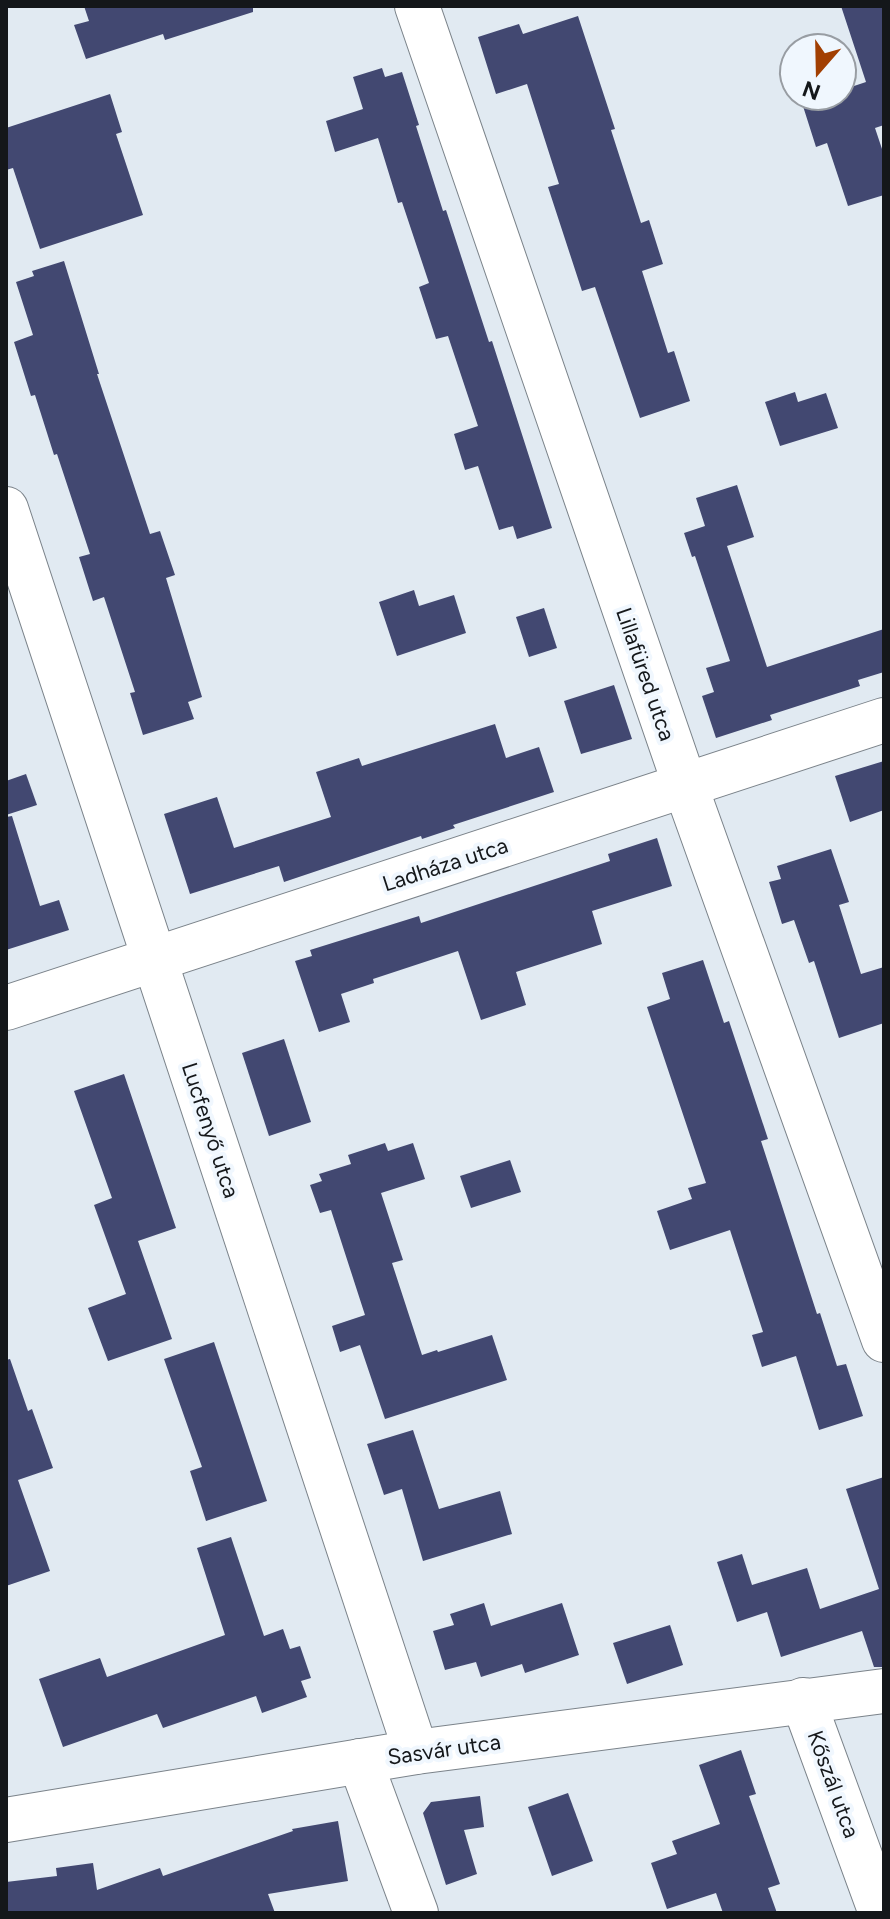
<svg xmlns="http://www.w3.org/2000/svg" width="890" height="1919" font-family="Figtree,sans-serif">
<rect width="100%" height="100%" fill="#e1eaf2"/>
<!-- building -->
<g fill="#424871">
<path d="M84,6H253V12L165,40L163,34L86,59L74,25L89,21Z"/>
<path d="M841,6H884V125L875,128L884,155V195L848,206L827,143L816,147L802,103L822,96H842V90L866,82Z"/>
<path d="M578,16L615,129L611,130L641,223L649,220L663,264L642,271L668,353L674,351L690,401L640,418L595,287L582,291L548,187L559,184L527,84L496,94L478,37L519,24L523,34Z"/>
<path d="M382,68L385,77L402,72L419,125L416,126L443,211L446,210L489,342L492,341L552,528L517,539L513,526L499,530L478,466L465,470L454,434L478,426L448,336L436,339L419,287L429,283L402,202L398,203L378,138L335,152L326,121L363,109L353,77Z"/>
<path d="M110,94L122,132L116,134L143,215L40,249L13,168L6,170V128Z"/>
<path d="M64,261L99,374H97L150,534L160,531L175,575L166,578L202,697L188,702L194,719L143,735L130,693L135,692L104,597L93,601L79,557L90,554L57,454L54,455L35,395L31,396L14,342L33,335L16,282L34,276L32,271Z"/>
<path d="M795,392L798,402L826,393L838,428L780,446L765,402Z"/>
<path d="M737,485L754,537L727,546L767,667L884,629V672L858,680L860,686L770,715L772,720L716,738L702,696L714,692L706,668L730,661L695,556L692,557L684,533L705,526L696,498Z"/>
<path d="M414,590L419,606L454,595L466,633L397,656L379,602Z"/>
<path d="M544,608L557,648L529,657L516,617Z"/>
<path d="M614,685L632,739L581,754L564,701Z"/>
<path d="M495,724L506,758L539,747L554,792L453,825L455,828L422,839L421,836L284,882L279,866L190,894L164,814L217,797L234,848L331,817L316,772L359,758L362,766Z"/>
<path d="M884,761V810L850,822L835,776Z"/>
<path d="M26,774L37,805L6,815V781Z"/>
<path d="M12,816L40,906L59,900L69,930L6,950V817Z"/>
<path d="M657,838L672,886L592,911L602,944L516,972L526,1005L481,1020L458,951L373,979L374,983L341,994L350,1022L319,1032L295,961L312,956L310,950L419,916L421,923L610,861L608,854Z"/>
<path d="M831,849L849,902L839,905L861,974L884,967V1023L839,1038L814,961L809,963L794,920L782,924L769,882L781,879L777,866Z"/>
<path d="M703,960L724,1023L729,1021L768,1139L761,1141L817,1314L820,1313L837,1366L846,1364L863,1416L819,1430L796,1356L762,1367L752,1335L763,1332L730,1230L670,1250L657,1211L692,1199L688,1188L706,1183L647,1007L670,999L662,973Z"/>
<path d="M284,1039L311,1122L269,1136L242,1053Z"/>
<path d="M124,1074L176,1228L138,1241L172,1339L108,1361L88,1308L126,1294L94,1205L112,1198L74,1091Z"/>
<path d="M385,1143L388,1151L413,1143L425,1179L381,1193L403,1260L392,1263L422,1355L437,1350L438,1352L492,1335L507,1380L385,1419L360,1345L340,1352L332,1326L365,1315L331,1210L320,1213L310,1185L322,1181L319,1174L351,1164L348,1155Z"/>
<path d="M510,1160L521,1192L471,1208L460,1176Z"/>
<path d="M214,1342L267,1501L206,1521L190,1471L202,1467L164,1359Z"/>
<path d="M10,1359L28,1411L32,1409L53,1468L18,1480L50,1571L6,1586V1360Z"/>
<path d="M413,1430L439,1509L500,1491L512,1534L423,1561L402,1489L384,1495L367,1444Z"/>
<path d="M884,1477V1667H874L862,1631L781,1657L767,1612L737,1622L717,1562L742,1554L752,1585L807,1568L820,1609L882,1588L879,1589L846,1489Z"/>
<path d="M231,1537L264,1636L283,1629L290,1649L300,1646L311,1678L301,1681L307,1697L262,1713L256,1696L163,1728L157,1714L63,1747L39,1679L100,1658L107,1677L225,1635L197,1548Z"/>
<path d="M484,1603L491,1626L562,1603L579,1655L525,1673L522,1664L481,1677L476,1662L445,1670L433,1631L454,1625L450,1614Z"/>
<path d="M670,1625L683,1665L627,1684L613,1643Z"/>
<path d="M741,1750L756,1794L749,1796L780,1884L768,1888L777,1913H723L716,1893L667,1909L651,1863L677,1854L672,1841L720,1824L699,1765Z"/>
<path d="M568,1793L593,1861L552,1876L528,1807Z"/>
<path d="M480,1796L484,1827L464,1830L477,1874L446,1885L423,1813L431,1802Z"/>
<path d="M338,1821L348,1881L268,1894L275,1913H6V1882L57,1876L56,1868L93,1863L97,1890L160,1868L163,1876L293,1831L292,1829Z"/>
</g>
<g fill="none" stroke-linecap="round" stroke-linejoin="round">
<defs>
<g id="minor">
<path d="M417,6L685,785L884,1340"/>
<path d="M6,509L416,1752"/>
<path d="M6,1008L884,720"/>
<path d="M803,1700L881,1913"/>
<path d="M360,1761L416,1913"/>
<path d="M6,1820L416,1752L884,1691"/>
</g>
</defs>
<!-- minor casing -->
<use href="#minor" stroke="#7b838a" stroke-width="46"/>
<!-- minor -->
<use href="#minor" stroke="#fff" stroke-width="44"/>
</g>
<g text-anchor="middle" stroke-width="8" stroke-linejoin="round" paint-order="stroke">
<!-- street labels -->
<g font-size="22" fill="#14171a" stroke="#f0f7fe">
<text transform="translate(646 674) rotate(71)" y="8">Lillafüred utca</text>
<text transform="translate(445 864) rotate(-18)" y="8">Ladháza utca</text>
<text transform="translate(211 1130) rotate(72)" y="8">Lucfenyő utca</text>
<text transform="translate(444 1749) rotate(-8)" y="8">Sasvár utca</text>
<text transform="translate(834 1784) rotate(70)" y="8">Kőszál utca</text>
</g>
</g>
<!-- border -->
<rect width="890" height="1919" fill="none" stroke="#14171a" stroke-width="16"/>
<!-- north arrow -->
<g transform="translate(818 72) rotate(200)"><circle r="38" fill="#f0f7fe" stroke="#989da3" stroke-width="2"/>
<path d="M0-6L14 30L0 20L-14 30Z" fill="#a23f02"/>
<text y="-12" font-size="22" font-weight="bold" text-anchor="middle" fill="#14171a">N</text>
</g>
</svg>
